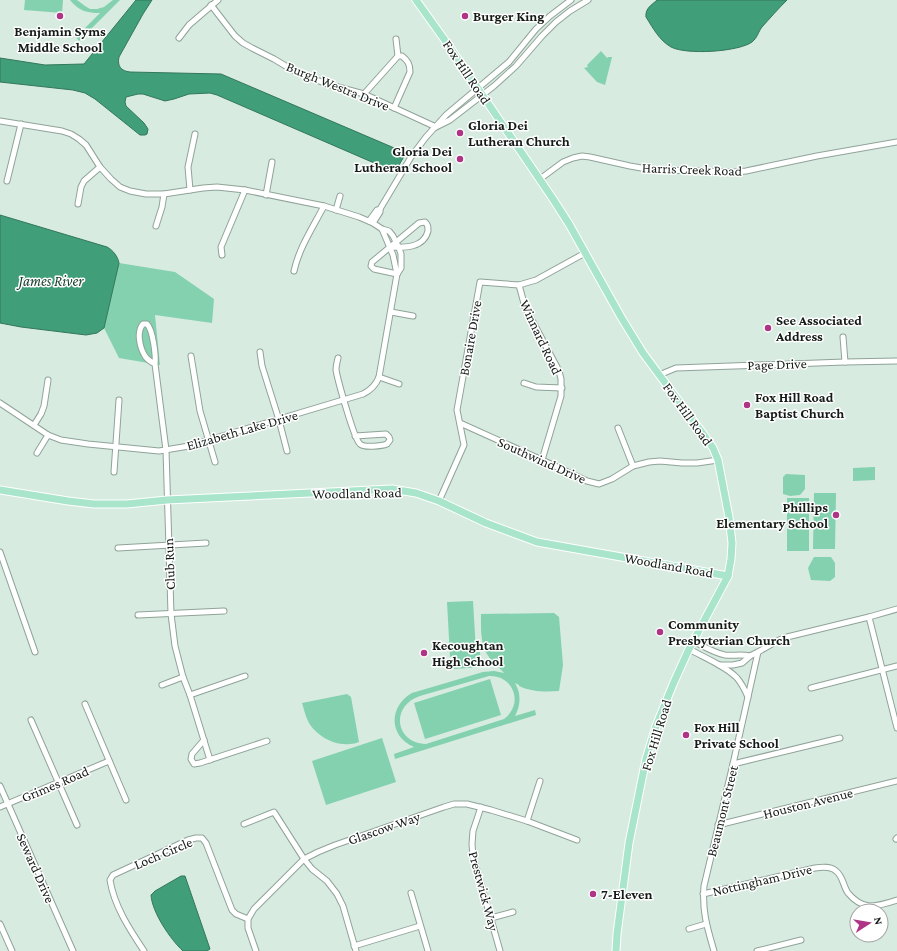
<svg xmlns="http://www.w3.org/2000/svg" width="897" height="951" font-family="'Crimson Pro',serif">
<rect width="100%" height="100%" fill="#d7ebe1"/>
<!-- green -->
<g fill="#83d1ae" fill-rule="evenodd">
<path d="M25,0H63L62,13L24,10Z"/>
<path d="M70,0H77L85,6L90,9H97L104,7L113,0H120L79,41L76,37L100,13C87,13 79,11 70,0Z"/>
<path d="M601,51L607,58L608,57H612L605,85L597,82L584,68L588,67L587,65Z"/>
<path d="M119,263L175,272L214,299L212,323L155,315L160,365L119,358L104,328Z"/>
<path d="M875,467V480L853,481V468Z"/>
<path d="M786,474L805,475V489L800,495L790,496L783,494V477Z"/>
<path d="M814,493H836L835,549H813Z"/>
<rect x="787" y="498" width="22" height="53"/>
<path d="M814,557H831L835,563V577L830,581L811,580L808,568Z"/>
<path d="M473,601L476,652H480L481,667L454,669L453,657H450L447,602Z"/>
<path d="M554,613L559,617L563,665L559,691C545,692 532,692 519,686V685L515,683C521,694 521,704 515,716L535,710L536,715L395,759L394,754L414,747C388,736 389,706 412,693L483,672L494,671L504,673C500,668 492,663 489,657C480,645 481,628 481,614ZM489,676C514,675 524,704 504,719L426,744C395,743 390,706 420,696Z"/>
<path d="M490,679L501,715L425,739L414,703Z"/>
<path d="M347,694L351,697L359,742C356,743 353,744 350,744C334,746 315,735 308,721C305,715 304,709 302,703Z"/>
<path d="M382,738L396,782L326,805L312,761Z"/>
</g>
<!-- water -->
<g fill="#409e79" stroke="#33775c">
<path d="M136,0H152L143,14L119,57C117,66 121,71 130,72L221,74L406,153L395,172L217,95L210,93L189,94L174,99L165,101L143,94H138L126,97L125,102L126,106L144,123L148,129L147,134L145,135H140L95,99L85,93L73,90L0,82V58L45,65L84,64Z"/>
<path d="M657,0H787C778,9 770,18 762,27C758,32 758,37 752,42C738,52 686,55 671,47C659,40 653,28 646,17C645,8 652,5 657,0Z"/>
<path d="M0,215L107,247C113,250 118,257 119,263L104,328L97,333L86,335L21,327L0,323Z"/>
<path d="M181,876H185L209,946L210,949L207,951H183C170,939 152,912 151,895L155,891Z"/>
</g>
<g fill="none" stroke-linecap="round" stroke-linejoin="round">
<defs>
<g id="minor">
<path d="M211,5L235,36L243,43L252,48L274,59L289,68L306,76L327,84L364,94L436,127"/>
<path d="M179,38L189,25L218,0"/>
<path d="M396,39L398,56"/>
<path d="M364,94L398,56H402C408,61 410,64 410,72L394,108"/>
<path d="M0,121L62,131L71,134L79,139L86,145L100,167L111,179L120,187L130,191L146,194H164L203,188L217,187L245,190L324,206L359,217L373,223L382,229L389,231L393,236L399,248L401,254V268L397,274L379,377C376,385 371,390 363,394L189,446L159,451L88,444L61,440L48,435L0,403"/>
<path d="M438,126L450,120L494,86L516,66L542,36L556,22L570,11L588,0"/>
<path d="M540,179L563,162L573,158L582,156L590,157L630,166L647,169L663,170L735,172L746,171L817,156L897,142"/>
<path d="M7,181L21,124"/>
<path d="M190,190L188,167L195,134"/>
<path d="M266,195L272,162"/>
<path d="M78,204L81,187L84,181L100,167"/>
<path d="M336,210L340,196"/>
<path d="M369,221L377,210L380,209"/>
<path d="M373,223L380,212V209L411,157L426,137L446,115L509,62L536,29L550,16L571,0"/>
<path d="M156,226L162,207L164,194"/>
<path d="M382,229L393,255L397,274"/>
<path d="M390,247C404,248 424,248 428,231C428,226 428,225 425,222L419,223L372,262L371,266L374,269L397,274"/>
<path d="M222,255L221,247L245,190"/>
<path d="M294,271C299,248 313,227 324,206"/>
<path d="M519,285L525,307L559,371L561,379V396L542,460"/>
<path d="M391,312L413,316"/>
<path d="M843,337L845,362"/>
<path d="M260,352L262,366L279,420L287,451"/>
<path d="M191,356L200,411L215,462"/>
<path d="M338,358C337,362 336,366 336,370C338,381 354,439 360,444C364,448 382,446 387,444L390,440L389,437L386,434L355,436"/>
<path d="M155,364C151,362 147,359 145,356C140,348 136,332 143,324H147C153,330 156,356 155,364L166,450L171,614L175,646L183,677L190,695L210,760"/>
<path d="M659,375L676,368L845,362L897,361"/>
<path d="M379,377L399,384"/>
<path d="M524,383L536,387L562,388"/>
<path d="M460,423L542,460L587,481L599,484L612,479L633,466L649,462L660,461L682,463H697L718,460"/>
<path d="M34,425L41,414L44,406L48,380"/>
<path d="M618,428L633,466"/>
<path d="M37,453L48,435"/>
<path d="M114,472L119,400"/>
<path d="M439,501L464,445L457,410L480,282L519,285L536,280L585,253"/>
<path d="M118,548L206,543"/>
<path d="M0,552L35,652"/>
<path d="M138,615L224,611"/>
<path d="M869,617L897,728"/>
<path d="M693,641C703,646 714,653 725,655C733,656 741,654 750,656"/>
<path d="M689,649C703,657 726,666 737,678C742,684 745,690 748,697"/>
<path d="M719,665H733L742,663L750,656L758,652L779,640L787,637L869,617L897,609"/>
<path d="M162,685L183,677"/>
<path d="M811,688L897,666"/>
<path d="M190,695L245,676"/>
<path d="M85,704L126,800"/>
<path d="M31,720L77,825"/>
<path d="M204,740L192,754L191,759L194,764L200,763L267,741"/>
<path d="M733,764L840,738"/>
<path d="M0,786L73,951"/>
<path d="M0,807L109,761"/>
<path d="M481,807L473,831L472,844L473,856L500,951"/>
<path d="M527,821L540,781"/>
<path d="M244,824L274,812L304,859L312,869L327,881L337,894L343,906L356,951"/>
<path d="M718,825L897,781"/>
<path d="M896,839L897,838"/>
<path d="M411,893L428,951"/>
<path d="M703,894L815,868C822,867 831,866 836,871C843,876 843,886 848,893C853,899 861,905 869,906C879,906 888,903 897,900"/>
<path d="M491,918L513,912"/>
<path d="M0,924L12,951"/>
<path d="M689,929L706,924"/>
<path d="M354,946L420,926"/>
<path d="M144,951C130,930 114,906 110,880L113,875L188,840L196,838H202L206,843L232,910L236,914L248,919"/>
<path d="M256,951L248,928V919L254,909L304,859L318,852L335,845L444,807L454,804H467L491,810L527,821L577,840"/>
<path d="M714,951C707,927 702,911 704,886L733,764L758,652"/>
<path d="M757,951L801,940"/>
</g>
<g id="major">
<path d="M416,0L449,46L553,199L569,224L621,317L643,353L704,435L713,448L718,460L729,517L732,543L731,559L728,576L689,649L674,682L656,726L646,759L629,843L617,934L616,951"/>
<path d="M0,490L68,501L94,504H127L167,500L392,489L416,493L439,501L486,523L537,542L728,576"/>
</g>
</defs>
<!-- minor casing -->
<use href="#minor" stroke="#90a399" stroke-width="7"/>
<!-- major casing -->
<use href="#major" stroke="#fff" stroke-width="9"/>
<!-- minor -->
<use href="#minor" stroke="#fff" stroke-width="5"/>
<!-- major -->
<use href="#major" stroke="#a8e5cb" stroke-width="7"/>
</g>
<!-- markers -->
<g fill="#af3485" stroke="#fff" stroke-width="1.5">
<circle cx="60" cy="16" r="4"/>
<circle cx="465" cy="16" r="4"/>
<circle cx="460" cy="133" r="4"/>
<circle cx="460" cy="159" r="4"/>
<circle cx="768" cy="328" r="4"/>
<circle cx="747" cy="405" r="4"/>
<circle cx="836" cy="515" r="4"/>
<circle cx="660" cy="632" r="4"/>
<circle cx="424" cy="653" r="4"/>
<circle cx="686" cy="735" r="4"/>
<circle cx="593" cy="894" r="4"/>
</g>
<g text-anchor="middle" stroke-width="3" stroke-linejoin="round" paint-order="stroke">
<!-- poi labels -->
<g font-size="14" font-weight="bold" fill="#141b17" stroke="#fff" text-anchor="start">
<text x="473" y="21">Burger King</text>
<text x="60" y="36" text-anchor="middle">Benjamin Syms<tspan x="60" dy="16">Middle School</tspan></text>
<text x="468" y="130">Gloria Dei<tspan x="468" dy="16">Lutheran Church</tspan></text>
<text x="452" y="156" text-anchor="end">Gloria Dei<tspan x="452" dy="16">Lutheran School</tspan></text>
<text x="776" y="325">See Associated<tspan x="776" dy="16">Address</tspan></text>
<text x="755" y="402">Fox Hill Road<tspan x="755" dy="16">Baptist Church</tspan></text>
<text x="828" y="512" text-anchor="end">Phillips<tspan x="828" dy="16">Elementary School</tspan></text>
<text x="668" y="629">Community<tspan x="668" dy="16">Presbyterian Church</tspan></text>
<text x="432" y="650">Kecoughtan<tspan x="432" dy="16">High School</tspan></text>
<text x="694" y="732">Fox Hill<tspan x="694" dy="16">Private School</tspan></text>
<text x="601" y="899">7-Eleven</text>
</g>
<!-- street labels -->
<g font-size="14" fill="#141b17" stroke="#fff">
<text transform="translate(467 72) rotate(56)" y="5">Fox Hill Road</text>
<text transform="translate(338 86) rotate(22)" y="5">Burgh Westra Drive</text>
<text transform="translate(692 169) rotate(2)" y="5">Harris Creek Road</text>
<text transform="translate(541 337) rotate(65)" y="5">Winnard Road</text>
<text transform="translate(470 338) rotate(-80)" y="5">Bonaire Drive</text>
<text transform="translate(777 364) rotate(-2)" y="5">Page Drive</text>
<text transform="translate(688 414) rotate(54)" y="5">Fox Hill Road</text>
<text transform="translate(242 430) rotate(-16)" y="5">Elizabeth Lake Drive</text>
<text transform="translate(542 460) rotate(24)" y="5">Southwind Drive</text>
<text transform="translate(357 493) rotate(-1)" y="5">Woodland Road</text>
<text transform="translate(169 564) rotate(-92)" y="5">Club Run</text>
<text transform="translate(669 565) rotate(10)" y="5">Woodland Road</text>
<text transform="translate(656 735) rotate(-73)" y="5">Fox Hill Road</text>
<text transform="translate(55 784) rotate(-23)" y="5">Grimes Road</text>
<text transform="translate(808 803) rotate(-14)" y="5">Houston Avenue</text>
<text transform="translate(722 811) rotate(-76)" y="5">Beaumont Street</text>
<text transform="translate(384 828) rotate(-19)" y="5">Glascow Way</text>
<text transform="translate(163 853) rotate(-23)" y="5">Loch Circle</text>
<text transform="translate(36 868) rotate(66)" y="5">Seward Drive</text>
<text transform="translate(762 880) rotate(-13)" y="5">Nottingham Drive</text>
<text transform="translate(484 891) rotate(75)" y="5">Prestwick Way</text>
</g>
<!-- water labels -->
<g font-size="15" font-style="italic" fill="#143d2c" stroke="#fff">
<text x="51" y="286">James River</text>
</g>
</g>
<!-- north arrow -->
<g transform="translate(869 923) rotate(78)"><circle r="19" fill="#ffffff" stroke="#a1a4a2"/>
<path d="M0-3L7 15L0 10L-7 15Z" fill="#af3485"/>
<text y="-6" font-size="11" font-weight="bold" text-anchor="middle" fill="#141b17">N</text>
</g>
</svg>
